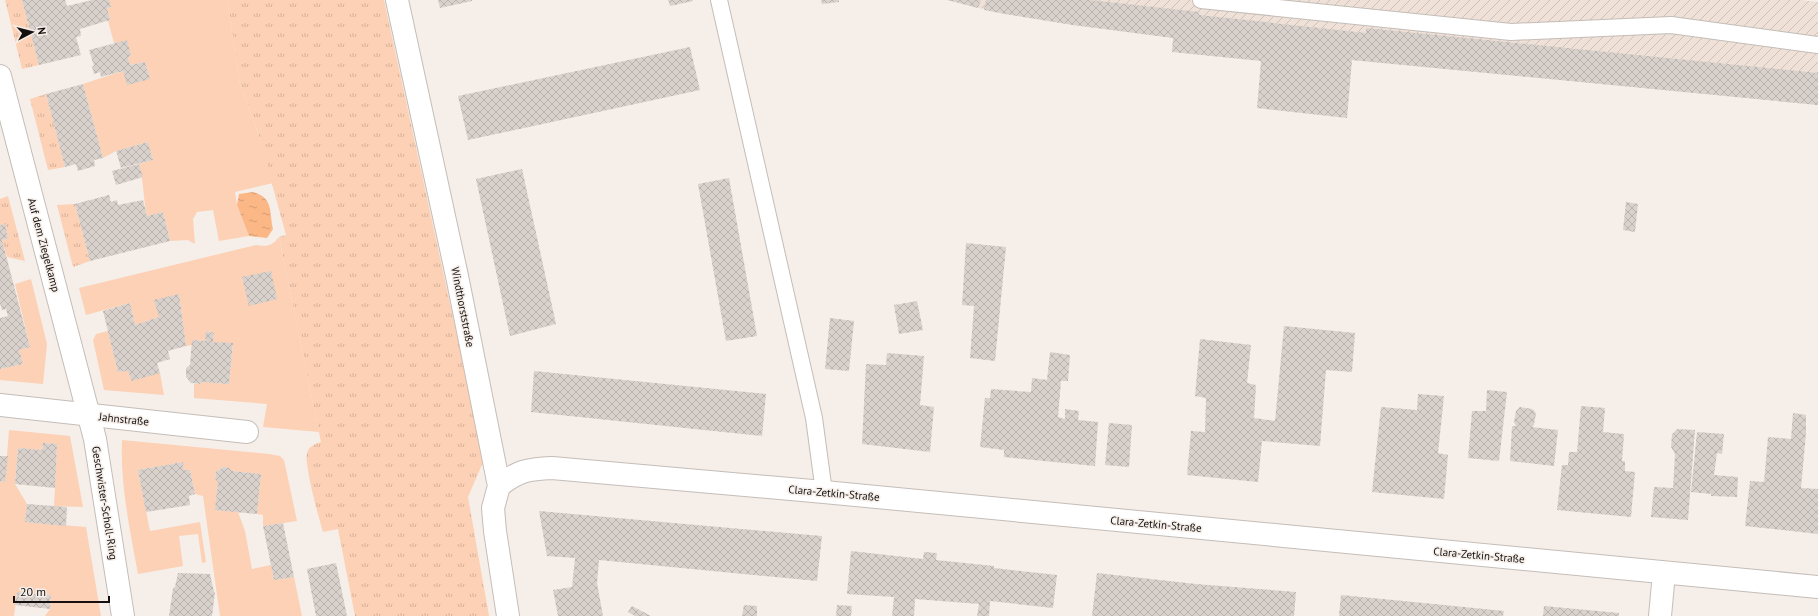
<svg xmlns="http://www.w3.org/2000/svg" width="1818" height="616" font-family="'PT Sans',sans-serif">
<defs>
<pattern id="industrial-furrows" width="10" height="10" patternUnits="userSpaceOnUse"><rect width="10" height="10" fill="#efe1d7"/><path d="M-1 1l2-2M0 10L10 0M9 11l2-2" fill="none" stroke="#ccc0b7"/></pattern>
<pattern id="grass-tufts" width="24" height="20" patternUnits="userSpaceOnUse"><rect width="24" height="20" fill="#fcd1b5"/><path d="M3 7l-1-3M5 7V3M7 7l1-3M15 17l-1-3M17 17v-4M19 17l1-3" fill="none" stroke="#d7b29a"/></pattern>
<pattern id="water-ripples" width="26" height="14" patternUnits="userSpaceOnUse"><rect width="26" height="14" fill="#fcb787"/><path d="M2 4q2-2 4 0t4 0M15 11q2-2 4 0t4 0" fill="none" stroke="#d79c73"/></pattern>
<pattern id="building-cross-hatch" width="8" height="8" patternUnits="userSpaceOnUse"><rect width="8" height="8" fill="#d9d1cc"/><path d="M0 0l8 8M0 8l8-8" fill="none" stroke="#b9b2ae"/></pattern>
</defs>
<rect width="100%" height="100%" fill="#f6eee9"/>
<!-- industrial -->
<path fill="url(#industrial-furrows)" d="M946,0H1801L1818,2V105L1352,60L1073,25L1005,14Z"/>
<!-- grass -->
<g fill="url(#grass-tufts)">
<path d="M5,0H22L39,65L22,69Z"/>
<path d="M227,0H384L484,460L468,497L489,616H355L338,529L323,532C319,519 304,464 307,453C309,446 315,444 321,442L279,237L286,235L258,133L240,84Z"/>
<path d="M46,94L65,167L48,170L30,99Z"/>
<path d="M8,196L25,261L7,257L2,240L8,238L5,224L0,225V199Z"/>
<path d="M75,204L90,261L73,267L57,205Z"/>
</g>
<!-- green -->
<g fill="#fcd1b5">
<path d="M109,0H227L240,84L258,133L273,183L235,192L237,205L249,236L219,241L213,210L197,212L193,219L195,244L188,240L170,241L163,212L147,216C143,199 144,181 139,164L153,160L148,142L116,151L103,158L83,84L123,71L150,79L145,62L130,65L128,57L131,56L127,41L114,43L108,21L110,20L107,8L111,7Z"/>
<path d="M279,237L319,432L263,427L267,404L194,398V384H200L201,382L229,384L233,344L213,342L214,333L207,331L205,341L193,340L192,345L186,346L179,294L159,317L135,325L130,303L86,315L79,288L256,245C267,247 272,246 279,237Z"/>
<path d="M31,279L47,344L43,384L0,380V369L23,364L19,350L30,347L15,284Z"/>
<path d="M108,331L118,372L128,371L160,373L164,395L104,390L93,340L96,334Z"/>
<path d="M9,430L70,436L83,507L54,506L57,444L43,443L42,450L18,448L15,484L27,504L25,522L86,527L101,616H45L50,609L51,595L17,592L14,616H0V481L5,482Z"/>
<path d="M122,440L269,454L280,456L284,460L297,521L263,526V515L257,514L261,474L232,471L230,468L223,467L216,472L215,479L218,482L216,510L238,512L245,531L252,569L271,565L274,580L294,577L302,616H220L203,496L195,494L190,470H184L183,462L138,470L150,531L200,522L206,562L202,563L198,534L179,536L183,566L138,574C130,530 120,485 122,440Z"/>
</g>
<!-- water -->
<path fill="url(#water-ripples)" d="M253,192C274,198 269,212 273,229L267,238L249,236L237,205L239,194Z"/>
<!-- building -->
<g fill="url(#building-cross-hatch)">
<path d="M22,0H65L67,6L92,0H109L111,7L107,8L110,20L80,29L81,36L76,37L81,55L39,65Z"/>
<path d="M438,0H472V1L440,8Z"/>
<path d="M668,0H693V1L670,6Z"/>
<path d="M821,0H839V2L822,4Z"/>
<path d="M948,0H981L978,8Z"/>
<path d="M986,0H1090L1199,12V15L1366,33V28L1818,73V105L1352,60L1347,118L1257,108L1261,61L1172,52L1173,38L1073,25L1005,14L984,10Z"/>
<path d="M127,40L131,56L128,57L130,65L145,62L150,79L127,85L123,71L101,77L100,72L94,74L92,66H94L89,50Z"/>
<path d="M690,47L700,90L468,140L458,96Z"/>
<path d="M83,84L103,158L94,160L95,166L78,171L76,164L65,167L46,94Z"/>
<path d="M148,142L153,160L121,168L116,151Z"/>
<path d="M139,164L143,177L116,185L112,171Z"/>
<path d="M522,169L556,324L510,336L476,179Z"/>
<path d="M729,178L757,336L726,341L698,184Z"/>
<path d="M109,195L111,202L117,200L118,205L143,200L147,216L163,212L170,241L90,261L75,204Z"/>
<path d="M1626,202L1638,204L1635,232L1623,230Z"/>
<path d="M5,224L8,238L2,240L30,347L19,350L23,364L0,369V318L8,316L6,309L2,310L0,303V225Z"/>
<path d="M966,243L1006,247L995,361L970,358L974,306L962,305Z"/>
<path d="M271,271L277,299L249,306L242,277Z"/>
<path d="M179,294L186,346L168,351L170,359L157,363L160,373L132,381L128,371L118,372L103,311L130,303L135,325L159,317L154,300Z"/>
<path d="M917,301L923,330L899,334L894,305Z"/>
<path d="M830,318L854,321L849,371L825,369Z"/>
<path d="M1284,326L1355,333L1352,372L1326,370L1320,446L1262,441L1258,482L1187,475L1191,431L1205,432L1206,398L1195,396L1200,339L1251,345L1247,383L1256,385L1254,418L1275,421Z"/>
<path d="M206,331L214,333L213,342L233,343L229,384L201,382L200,384L191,383L186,377V368L190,365L192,340L205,341Z"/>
<path d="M1050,352L1070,355L1068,381H1061L1058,417L1065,419V409L1079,411L1078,420L1098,422L1095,466L1004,457V450L980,447L985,398H990L991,389L1031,392L1032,378L1047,380Z"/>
<path d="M887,353L924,356L920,405L934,407L930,452L862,444L866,364L886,365Z"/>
<path d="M534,371L766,394L762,436L531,412Z"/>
<path d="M1487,390L1507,392L1499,461L1468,458L1472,411H1486Z"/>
<path d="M1418,394L1444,396L1438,453L1448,455L1444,499L1372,492L1381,407L1417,410Z"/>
<path d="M1581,406L1605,408L1603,432L1624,434L1622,461H1625V471L1635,472L1631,517L1557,510L1562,465H1568L1569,452H1577Z"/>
<path d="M1520,407L1532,409L1536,413L1534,425L1532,427L1558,430L1554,466L1510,461L1512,426H1516L1514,422L1516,411Z"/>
<path d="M1793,413L1806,415V433L1801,488L1818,489V534L1745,526L1750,481L1764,482L1768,437L1791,439Z"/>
<path d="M1109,423L1132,425L1129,467L1105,465Z"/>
<path d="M1677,429L1695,430L1688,520L1651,517L1654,487L1673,488L1675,454L1671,447L1672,434Z"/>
<path d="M1697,432L1724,434L1722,454L1717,453L1714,475L1738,477L1737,497L1711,496V494L1691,492Z"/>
<path d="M43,443L57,444L55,488L15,484L18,448L42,450Z"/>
<path d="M0,456H8L5,482L0,481Z"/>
<path d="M183,462L184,470H190L195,494L189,496L190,505L146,512L138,470Z"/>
<path d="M223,467L230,468L232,471L261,474L257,514L215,510L218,482L215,479L216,472Z"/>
<path d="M27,504L67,507L66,526L25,522Z"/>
<path d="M539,511L822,536L817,581L599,560L597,583L603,616H558L553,590L572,587L575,558L547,556Z"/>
<path d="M283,523L294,577L274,580L263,526Z"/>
<path d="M851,551L923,559L924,552L937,553L936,560L994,566V568L1057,575L1053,608L990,601L989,616H977L979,604L915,599L914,616H892L894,597L847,594Z"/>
<path d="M336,563L347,616H316L307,569Z"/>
<path d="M178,573L210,574L214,592H215L212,616H169L173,588L175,587Z"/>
<path d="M1097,573L1196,584L1296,592L1294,616H1092Z"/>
<path d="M17,592L51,595L50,609L15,605Z"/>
<path d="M1341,595L1424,603L1504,611L1503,616H1339Z"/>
<path d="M744,605L757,606V616H742Z"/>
<path d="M837,605L852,606L851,616H836Z"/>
<path d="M632,606L651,616H635L628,612Z"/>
<path d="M1544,606L1619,613V616H1543Z"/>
</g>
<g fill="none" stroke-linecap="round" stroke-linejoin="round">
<defs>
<g id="service">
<path d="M719,0L814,418L824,492"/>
<path d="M1201,0L1511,32L1671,25L1818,45"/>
</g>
<g id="minor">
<path d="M397,0L457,276L499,486L493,508L495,531L508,616"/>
<path d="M0,76L95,439L123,616"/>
<path d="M0,405L247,432"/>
<path d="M499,486C517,471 528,469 552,468L824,492L1818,587"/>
<path d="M1660,616L1664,573"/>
</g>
</defs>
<!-- service casing -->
<use href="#service" stroke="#c4bdb8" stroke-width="18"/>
<!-- minor casing -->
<use href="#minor" stroke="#c4bdb8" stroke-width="24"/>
<!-- service -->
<use href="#service" stroke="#fff" stroke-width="16"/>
<!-- minor -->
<use href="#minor" stroke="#fff" stroke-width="22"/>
</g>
<g text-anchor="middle" stroke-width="3" stroke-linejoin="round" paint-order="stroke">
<!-- street labels -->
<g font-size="11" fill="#13100f" stroke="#f6eee9">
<text transform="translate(44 245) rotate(75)" y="4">Auf dem Ziegelkamp</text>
<text transform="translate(463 307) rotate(79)" y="4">Windthorststraße</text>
<text transform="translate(124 419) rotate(6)" y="4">Jahnstraße</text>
<text transform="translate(834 493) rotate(5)" y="4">Clara-Zetkin-Straße</text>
<text transform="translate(105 503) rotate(81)" y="4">Geschwister-Scholl-Ring</text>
<text transform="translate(1156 524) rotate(5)" y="4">Clara-Zetkin-Straße</text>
<text transform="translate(1479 555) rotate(5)" y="4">Clara-Zetkin-Straße</text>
</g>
</g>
<!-- north arrow -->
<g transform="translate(32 32) rotate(83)" stroke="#f6eee9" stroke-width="3" paint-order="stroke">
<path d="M0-3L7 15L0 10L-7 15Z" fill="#13100f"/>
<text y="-6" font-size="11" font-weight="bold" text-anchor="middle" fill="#13100f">N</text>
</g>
<!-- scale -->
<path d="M14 596v6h95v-6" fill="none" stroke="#13100f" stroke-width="2"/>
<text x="20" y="596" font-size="12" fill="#13100f" stroke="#f6eee9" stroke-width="3" paint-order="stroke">20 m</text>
</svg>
